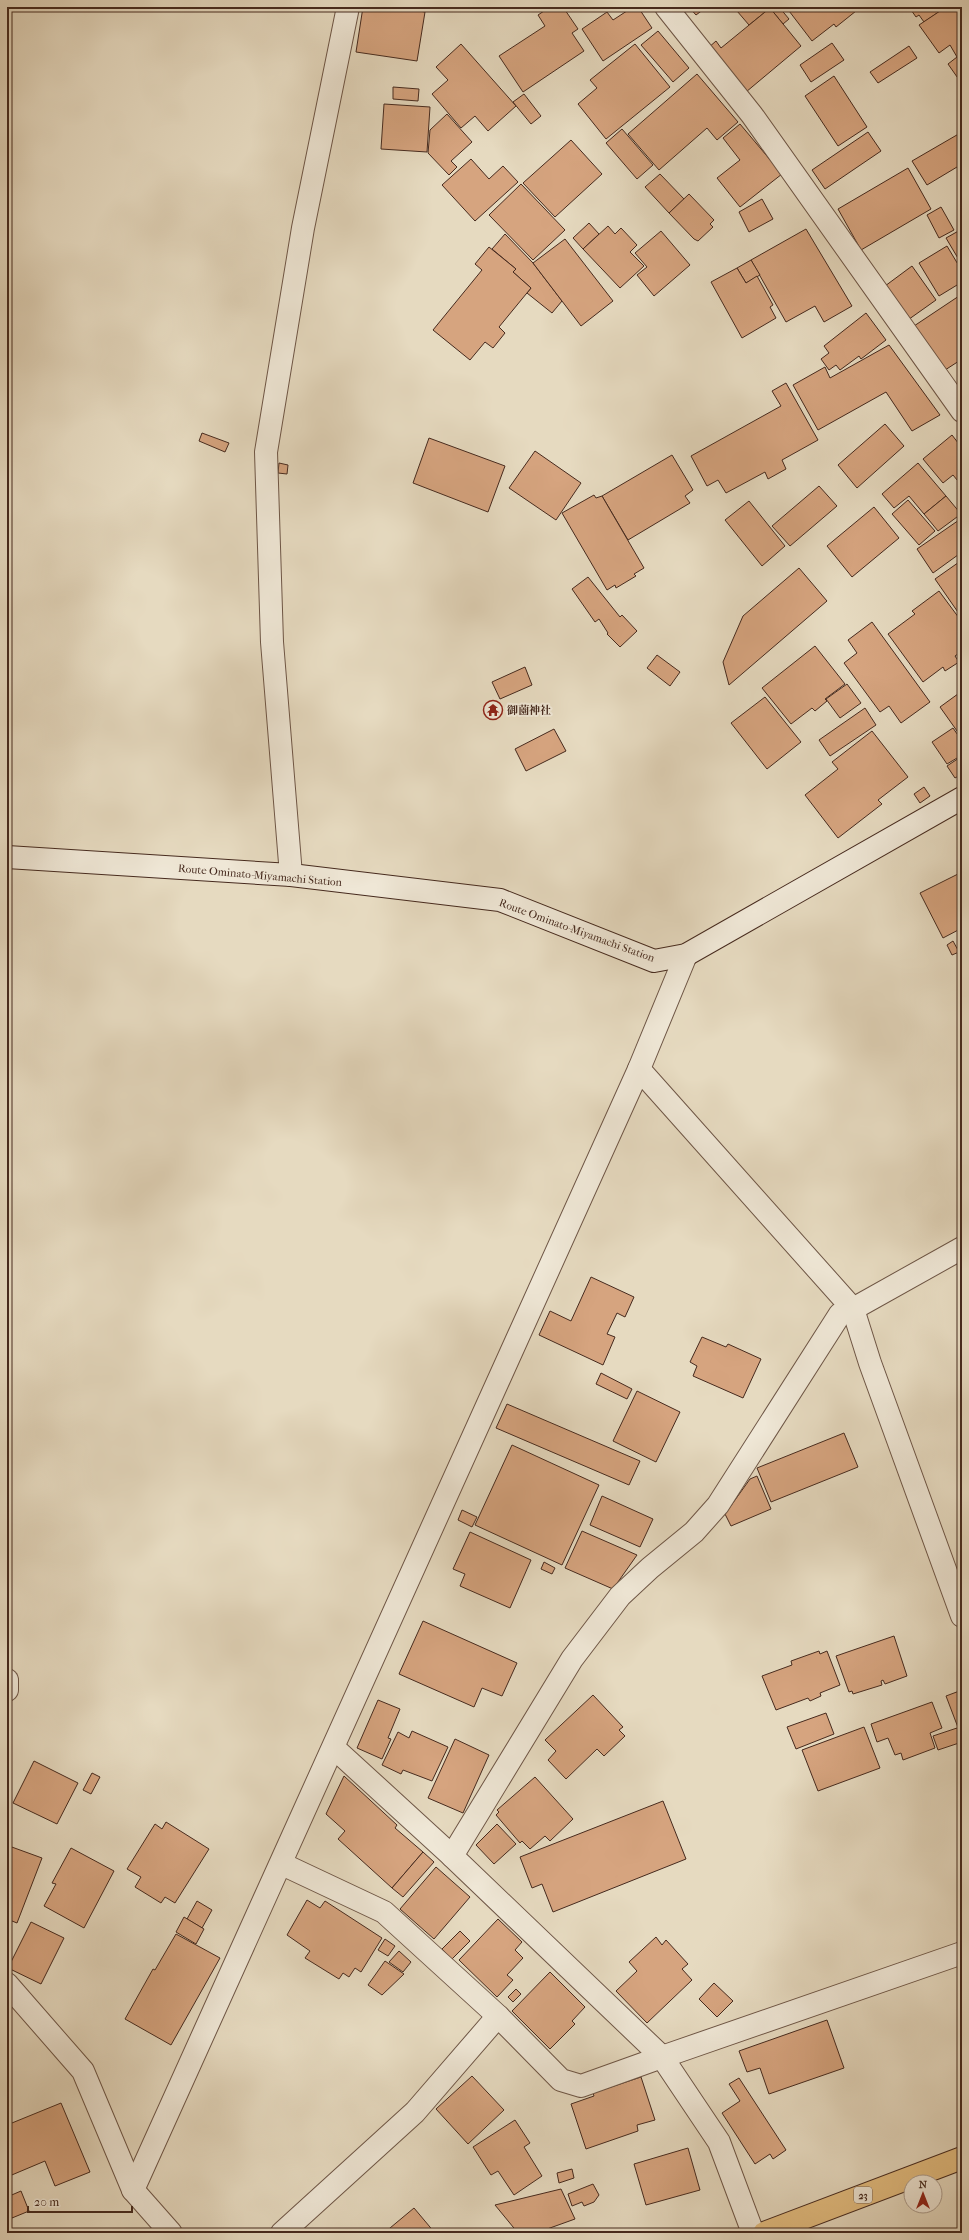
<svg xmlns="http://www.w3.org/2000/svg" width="969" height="2240" font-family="'IM FELL French Canon','Noto Serif JP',serif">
<rect width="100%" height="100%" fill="#e6dac0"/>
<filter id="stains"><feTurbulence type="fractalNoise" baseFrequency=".005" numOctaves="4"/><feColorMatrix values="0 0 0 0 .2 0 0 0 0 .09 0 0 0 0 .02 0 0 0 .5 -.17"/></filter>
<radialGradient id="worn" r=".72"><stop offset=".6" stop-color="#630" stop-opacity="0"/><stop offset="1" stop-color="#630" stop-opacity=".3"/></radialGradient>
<!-- building -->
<g fill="#d6a47f" stroke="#462a1e">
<path d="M363,7H396L425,12L417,61L356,52Z"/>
<path d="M550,7H563L578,29L572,33L584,51L523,92L499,56L545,26L538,15Z"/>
<path d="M633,7H638L652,28L603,61L582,29L607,12L613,20Z"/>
<path d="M689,7H701L704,9L696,15Z"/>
<path d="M742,7H779L789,19L783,24L770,8L749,25L737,11Z"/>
<path d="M786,7H853L856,11L836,27L834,24L812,41Z"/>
<path d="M909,7H946L924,22L919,15L916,17Z"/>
<path d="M946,7H962V84L948,64L957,57L950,45L939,53L919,25Z"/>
<path d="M770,8L801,46L746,92L708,48L716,41L721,48Z"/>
<path d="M658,31L689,68L673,82L641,45Z"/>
<path d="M832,43L844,60L811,82L800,65Z"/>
<path d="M461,44L516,106L488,131L475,116L461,128L432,94L448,80L436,67Z"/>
<path d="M635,44L670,87L606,139L578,104L597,88L590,80Z"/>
<path d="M909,46L917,58L878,83L870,72Z"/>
<path d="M697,74L738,122L717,140L707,128L659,170L628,134Z"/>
<path d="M834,76L867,127L838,146L805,96Z"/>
<path d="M393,87L419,89L418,101L393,99Z"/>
<path d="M524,94L541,116L531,124L513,102Z"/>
<path d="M384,104L430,107L427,152L381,149Z"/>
<path d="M447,114L472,142L451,161L457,167L449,175L428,153L430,130Z"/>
<path d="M740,124L782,174L740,207L717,178L740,160L723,138Z"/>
<path d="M622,129L653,165L637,179L606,143Z"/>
<path d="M868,132L881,151L825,189L812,170Z"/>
<path d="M962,132V164L927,185L912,161Z"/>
<path d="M571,140L602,174L555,217L523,183Z"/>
<path d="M471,159L489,179L503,166L518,182L475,221L442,185Z"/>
<path d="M908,168L931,209L861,250L838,209Z"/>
<path d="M660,174L684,199L669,213L645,187Z"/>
<path d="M521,184L565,230L533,260L489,215Z"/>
<path d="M689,194L714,220L710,224L713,227L698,241L694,239L669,213Z"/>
<path d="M762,199L773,219L749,232L739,212Z"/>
<path d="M941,207L954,230L939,238L927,215Z"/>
<path d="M589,223L599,234L583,249L573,238Z"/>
<path d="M608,226L615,234L621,228L637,245L630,252L644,266L620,288L583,249Z"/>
<path d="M806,229L852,306L824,322L815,306L786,322L751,260Z"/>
<path d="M962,229V265L946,238Z"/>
<path d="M661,231L690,265L654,296L637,275L647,267L635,253Z"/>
<path d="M505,234L533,263L562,301L552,313L527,293L531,288L513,272L516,269L492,249Z"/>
<path d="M565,239L613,301L581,326L533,263Z"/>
<path d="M947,246L962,271V282L939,296L919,263Z"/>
<path d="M489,247L516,269L513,272L531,288L499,327L505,333L493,348L485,342L470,360L433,330L482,270L475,264Z"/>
<path d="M751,260L760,275L746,283L737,268Z"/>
<path d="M912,266L936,300L905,322L881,289Z"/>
<path d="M737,268L746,283L757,276L773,305L770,307L776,318L742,338L711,282Z"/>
<path d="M962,294V366L959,361L942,372L914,326Z"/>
<path d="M866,313L886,340L861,359L859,356L840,370L836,365L829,370L821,359L829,353L824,346Z"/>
<path d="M889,345L940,415L912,431L886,392L818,430L793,385L825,367L830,378Z"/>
<path d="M786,383L818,440L782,460L786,469L768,479L765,472L726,493L718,480L707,486L691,456L781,406L772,391Z"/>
<path d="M885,424L904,446L857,488L838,465Z"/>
<path d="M202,433L229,443L225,452L199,441Z"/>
<path d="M952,435L962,448V486L953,475L943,483L923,459Z"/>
<path d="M429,438L505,466L488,512L413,483Z"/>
<path d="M535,451L581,483L556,520L509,488Z"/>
<path d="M672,455L693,490L685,496L690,503L628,540L602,496Z"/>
<path d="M279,463L288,465L287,474L278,473Z"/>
<path d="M918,463L946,496L924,514L909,496L894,508L882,494Z"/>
<path d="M819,486L837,506L790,546L772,526Z"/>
<path d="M594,495L596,498L602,496L644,568L634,574L636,576L616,588L615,585L607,590L562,513Z"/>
<path d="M946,496L961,514L938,531L924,514Z"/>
<path d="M908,500L935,531L919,545L892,514Z"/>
<path d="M749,501L785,546L762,566L725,520Z"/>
<path d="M874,507L899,538L852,577L827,546Z"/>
<path d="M962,518V552L933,573L917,549Z"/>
<path d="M962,560V618L935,579Z"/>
<path d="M799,568L827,601L729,685L723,662L743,616Z"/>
<path d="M588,577L620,617L622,615L637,631L620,647L607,634L608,633L599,619L595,622L572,589Z"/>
<path d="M939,591L962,622V651L955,656L959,662L945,671L943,667L923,682L888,634L915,614L912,611Z"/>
<path d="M872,622L930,702L901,723L889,706L880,712L844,663L857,653L848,640Z"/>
<path d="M815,646L845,684L825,699L827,701L815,711L812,708L791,724L762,688Z"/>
<path d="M657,655L680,672L670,686L647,668Z"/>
<path d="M525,667L532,685L500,699L492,682Z"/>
<path d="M847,684L861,703L840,718L826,699Z"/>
<path d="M962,691V738L940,707Z"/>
<path d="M765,697L801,742L767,769L731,723Z"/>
<path d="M865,708L876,725L830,756L819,740Z"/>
<path d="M953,728L962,741V755L947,764L932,742Z"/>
<path d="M554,729L566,751L526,771L515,749Z"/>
<path d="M872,731L908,777L878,800L882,804L838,838L805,795L838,769L832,762Z"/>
<path d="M962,756V774L955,778L947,766Z"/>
<path d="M924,787L930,796L920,803L914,794Z"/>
<path d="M958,874L962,882V928L943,938L920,893Z"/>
<path d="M953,941L959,952L952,955L947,945Z"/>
<path d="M591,1277L634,1297L625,1317L617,1313L607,1334L615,1337L603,1365L539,1335L550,1311L571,1321Z"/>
<path d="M702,1337L726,1347L728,1344L761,1359L743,1398L693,1376L697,1366L690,1362Z"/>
<path d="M601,1373L632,1389L627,1399L596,1384Z"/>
<path d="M637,1391L680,1412L656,1462L613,1441Z"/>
<path d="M507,1404L640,1461L629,1485L496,1428Z"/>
<path d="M844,1433L858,1467L771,1502L757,1468Z"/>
<path d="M512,1445L599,1485L562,1565L475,1525Z"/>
<path d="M757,1476L771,1509L731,1526L725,1514L750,1479Z"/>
<path d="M602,1496L653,1519L640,1547L590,1525Z"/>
<path d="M462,1510L477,1517L472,1527L458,1520Z"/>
<path d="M582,1531L637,1555L613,1589L565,1568Z"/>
<path d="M470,1532L531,1560L510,1608L460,1586L465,1574L453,1569Z"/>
<path d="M544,1562L555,1568L552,1574L541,1569Z"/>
<path d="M423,1621L517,1663L502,1696L482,1688L474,1707L399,1674Z"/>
<path d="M894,1636L907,1676L885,1684L883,1680L881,1681L882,1685L853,1694L852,1691L849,1692L836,1656Z"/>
<path d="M819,1651L820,1654L827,1651L840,1685L820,1693L821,1696L810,1701L808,1698L776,1710L762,1676L792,1665L791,1661Z"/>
<path d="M962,1690V1738L946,1696Z"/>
<path d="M593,1695L623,1727L619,1730L625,1736L604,1756L597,1749L566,1779L548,1760L556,1751L545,1740Z"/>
<path d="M378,1700L400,1709L388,1738L391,1739L382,1759L357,1748Z"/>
<path d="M932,1702L942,1728L930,1733L935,1748L903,1760L901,1753L895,1755L888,1738L877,1742L871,1724Z"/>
<path d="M826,1713L834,1734L796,1749L787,1727Z"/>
<path d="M864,1727L880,1768L818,1791L802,1750Z"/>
<path d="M957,1728L962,1742L938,1750L933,1736Z"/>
<path d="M412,1731L448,1747L432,1781L403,1770L401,1774L382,1765L398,1732L409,1738Z"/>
<path d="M455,1739L489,1755L463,1813L428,1798Z"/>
<path d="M34,1761L78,1783L57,1824L13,1803Z"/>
<path d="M92,1773L100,1777L91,1794L83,1790Z"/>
<path d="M344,1776L397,1825L395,1828L423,1852L392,1888L338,1839L345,1831L326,1814Z"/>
<path d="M535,1777L573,1819L550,1841L545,1836L530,1849L522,1841L520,1843L496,1815L499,1812L497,1810Z"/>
<path d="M663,1801L686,1859L553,1912L542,1884L532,1888L520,1857Z"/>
<path d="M166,1822L209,1849L175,1903L165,1897L161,1903L135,1887L141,1877L127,1869L155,1824L162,1829Z"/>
<path d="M497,1824L516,1844L494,1864L476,1845Z"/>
<path d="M9,1846L42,1858L17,1923L7,1919V1851Z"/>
<path d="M71,1848L114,1871L84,1928L44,1906L56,1884L52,1883Z"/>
<path d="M423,1852L434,1862L403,1897L392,1888Z"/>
<path d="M436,1867L470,1897L434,1939L400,1909Z"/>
<path d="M307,1900L320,1908L325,1901L382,1938L361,1972L355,1968L349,1977L343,1973L339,1979L305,1958L310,1951L287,1935Z"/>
<path d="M197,1901L212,1910L202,1928L187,1919Z"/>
<path d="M184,1917L204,1929L196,1944L176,1932Z"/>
<path d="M498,1919L522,1942L515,1950L523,1958L507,1975L513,1980L497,1997L459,1960Z"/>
<path d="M31,1922L64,1938L41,1984L8,1968Z"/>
<path d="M460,1931L470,1941L452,1959L442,1949Z"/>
<path d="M176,1934L220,1958L171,2045L125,2019L153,1969L155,1970Z"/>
<path d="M656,1937L662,1945L666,1940L688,1964L682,1969L692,1980L647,2023L616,1991L637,1971L629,1962Z"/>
<path d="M385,1939L395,1946L388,1956L378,1950Z"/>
<path d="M399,1951L411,1962L403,1972L389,1962Z"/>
<path d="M385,1961L404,1974L382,1995L368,1985Z"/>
<path d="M550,1972L585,2007L572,2021L575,2024L550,2049L512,2011Z"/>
<path d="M714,1983L733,2001L717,2017L699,1999Z"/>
<path d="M516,1989L521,1994L513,2002L508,1997Z"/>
<path d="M827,2020L844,2068L769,2094L760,2068L747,2072L739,2051Z"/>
<path d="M472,2076L504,2110L468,2144L436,2109Z"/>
<path d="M641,2077L655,2120L637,2125L638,2131L586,2149L571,2104L594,2096L593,2093Z"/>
<path d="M739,2078L786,2150L773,2159L770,2154L755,2164L722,2113L740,2101L729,2084Z"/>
<path d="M61,2103L90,2172L55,2186L45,2161L7,2177V2125Z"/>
<path d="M515,2120L530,2143L524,2147L542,2176L514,2195L498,2171L491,2175L473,2147Z"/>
<path d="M688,2148L700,2190L646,2205L634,2164Z"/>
<path d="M572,2169L574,2178L559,2183L557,2173Z"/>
<path d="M593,2184L599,2195L594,2202L584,2206L582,2202L572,2206L568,2194Z"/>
<path d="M561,2189L575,2219L536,2233H518L495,2205Z"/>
<path d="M21,2191L29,2211L12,2218L7,2207V2197Z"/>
<path d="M414,2208L435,2233H384Z"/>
</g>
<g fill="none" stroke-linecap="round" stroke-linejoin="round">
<defs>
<g id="minor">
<path d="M666,7L752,115L962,411"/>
<path d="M291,875L272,642L266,452L303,228L348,7"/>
<path d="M639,1069L853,1309L870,1363L962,1616"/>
<path d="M7,1680V1690"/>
<path d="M334,1748L452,1856L662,2057L962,1953"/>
<path d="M452,1856L572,1659L620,1596L650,1568L694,1532L718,1505L840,1314L853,1309L962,1248"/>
<path d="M282,1864L384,1912L498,2016"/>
<path d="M7,1984L83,2071L133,2190L171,2233"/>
<path d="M133,2190L639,1069L686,955"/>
<path d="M282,2233L415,2112L498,2016L561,2080L581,2086L662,2057L719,2142L753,2233"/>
</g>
<path id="secondary" d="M7,857L291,875L500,900L654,961L686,955L962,798"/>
<path id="trunk" d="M764,2233L962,2158"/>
</defs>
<!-- minor casing -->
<use href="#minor" stroke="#6e5646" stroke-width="24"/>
<!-- secondary casing -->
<use href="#secondary" stroke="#462a1e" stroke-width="24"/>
<!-- trunk casing -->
<use href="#trunk" stroke="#462a1e" stroke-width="24"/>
<!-- minor -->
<use href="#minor" stroke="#efe7d6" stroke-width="22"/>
<!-- secondary -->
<use href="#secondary" stroke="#efe7d6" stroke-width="22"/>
<!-- trunk -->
<use href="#trunk" stroke="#e3bd80" stroke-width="22"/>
</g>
<!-- icons -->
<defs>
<symbol id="temple-ring" viewBox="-11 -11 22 22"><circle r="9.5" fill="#efe7d6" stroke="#8f2418" stroke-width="1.5"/><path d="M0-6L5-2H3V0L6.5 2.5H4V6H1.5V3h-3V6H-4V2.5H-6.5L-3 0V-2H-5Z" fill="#8f2418"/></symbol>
</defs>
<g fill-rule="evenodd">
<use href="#temple-ring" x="482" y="699" width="22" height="22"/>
</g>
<g text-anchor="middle" stroke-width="4" stroke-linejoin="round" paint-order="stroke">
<!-- shield labels -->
<rect fill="#efe7d6" stroke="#796355" stroke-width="1" x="854" y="2187" width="18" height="16" rx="3"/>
<g font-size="10" font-weight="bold" fill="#462a1e">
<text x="863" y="2199">23</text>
</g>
<!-- poi labels -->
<g font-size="11" font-weight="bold" fill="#462a1e" stroke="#efe7d6" text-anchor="start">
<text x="507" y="714">御薗神社</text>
</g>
<!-- street labels -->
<g font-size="11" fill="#462a1e" stroke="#efe7d6">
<text transform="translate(260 875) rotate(5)" y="4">Route Ominato-Miyamachi Station</text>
<text transform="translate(577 930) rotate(20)" y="4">Route Ominato-Miyamachi Station</text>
</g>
</g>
<!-- margin -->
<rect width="969" height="2240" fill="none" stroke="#e6dac0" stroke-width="24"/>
<rect x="8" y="8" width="953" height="2224" fill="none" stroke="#462a1e" stroke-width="2"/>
<rect x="12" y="12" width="945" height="2216" fill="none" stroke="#462a1e"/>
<!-- north arrow -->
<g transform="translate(923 2194)"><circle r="19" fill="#efe7d6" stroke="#ab9b8c"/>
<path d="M0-3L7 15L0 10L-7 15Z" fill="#8f2418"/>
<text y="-6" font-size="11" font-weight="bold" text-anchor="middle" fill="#462a1e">N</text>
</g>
<!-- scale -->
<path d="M28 2206v6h104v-6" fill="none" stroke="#462a1e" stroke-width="2"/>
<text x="34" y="2206" font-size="12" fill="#462a1e" stroke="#efe7d6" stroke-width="3" paint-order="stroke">20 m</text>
<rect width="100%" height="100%" filter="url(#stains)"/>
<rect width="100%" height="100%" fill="url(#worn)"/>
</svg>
